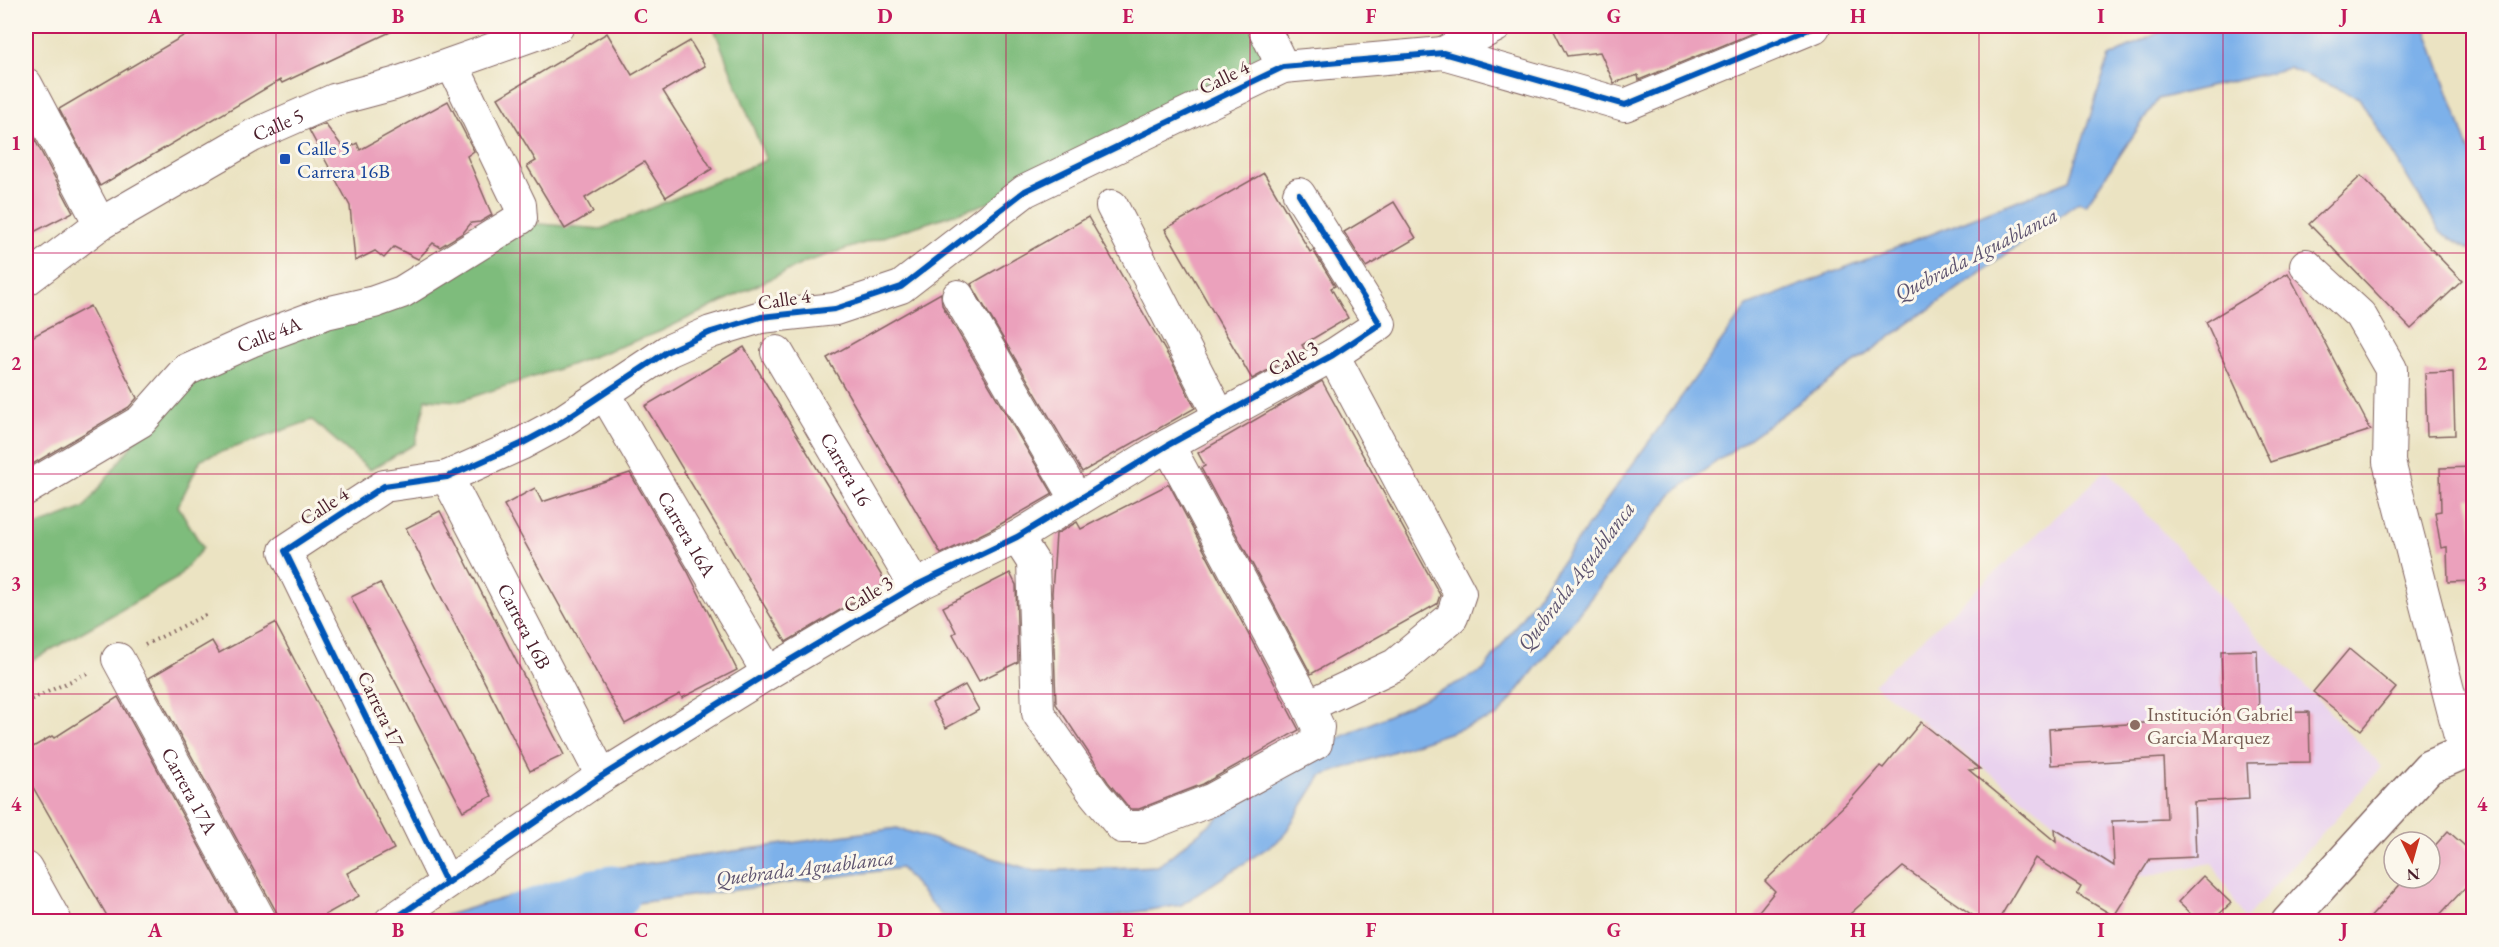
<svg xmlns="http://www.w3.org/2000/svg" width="2499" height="947" font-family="'EB Garamond',serif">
<rect width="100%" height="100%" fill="#fbf7ec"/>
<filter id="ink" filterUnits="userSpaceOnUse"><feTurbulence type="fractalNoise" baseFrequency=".0167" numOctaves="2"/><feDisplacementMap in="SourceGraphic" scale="12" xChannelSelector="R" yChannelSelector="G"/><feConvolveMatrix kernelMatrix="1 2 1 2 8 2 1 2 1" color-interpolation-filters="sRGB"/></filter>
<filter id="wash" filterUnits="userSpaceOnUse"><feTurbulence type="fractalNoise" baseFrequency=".008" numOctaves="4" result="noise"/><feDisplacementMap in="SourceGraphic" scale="24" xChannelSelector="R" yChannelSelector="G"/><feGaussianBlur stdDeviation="1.35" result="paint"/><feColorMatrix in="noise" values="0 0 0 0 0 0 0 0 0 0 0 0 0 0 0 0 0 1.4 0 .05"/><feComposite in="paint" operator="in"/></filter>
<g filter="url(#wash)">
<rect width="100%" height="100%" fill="#ebe3c2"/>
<!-- built -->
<path fill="#e9d2ee" d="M2107,470L2244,622L2382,767L2245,919L2212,863L2129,879L1873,684Z"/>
<!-- forest -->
<path fill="#7ebc7b" stroke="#646e53" stroke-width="1.5" d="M713,26H1257L1280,66L1025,191L806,262L659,332L570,365L460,401L426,399L415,444L370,470L312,420L201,459L178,506L203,548L176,579L26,664V530L84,508L188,371L529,223L601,229L766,160Z"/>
<!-- water -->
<path fill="#7db1ea" stroke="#64688a" stroke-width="1.5" d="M2172,26H2425L2473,160V251L2441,233L2359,98L2289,68L2158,99L2086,205L2079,202L1674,492L1498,716L1321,776L1282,838L1181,905L1079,921H987L941,915L901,868L524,918L519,921L424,922L593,871L897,828L1035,871L1158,866L1286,763L1483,671L1747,306L2070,180L2109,57Z"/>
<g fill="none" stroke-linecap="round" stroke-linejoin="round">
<!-- river -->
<path stroke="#7db1ea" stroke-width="57" d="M520,922L595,897L612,894"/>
</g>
<g id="blocks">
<!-- building -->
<g fill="#eba1bc">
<path d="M200,26H403L282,83L280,80L100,186L59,109Z"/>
<path d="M1552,26H1770L1639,80L1638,75L1614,83L1600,52L1567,56Z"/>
<path d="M607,33L632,75L690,41L705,66L663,91L712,169L666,197L644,162L585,198L593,212L565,229L527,166L536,161L498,98Z"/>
<path d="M448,101L474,151L467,156L492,215L480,222L471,223L463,233L440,247L433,243L418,259L394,247L384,258L375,251L355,261L350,206L309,130L325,124L345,150L357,143L360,150Z"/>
<path d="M28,127L73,212L26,236V129Z"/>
<path d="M1264,173L1310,252L1313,250L1335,286L1331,288L1348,318L1302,345L1305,350L1252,379L1165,229Z"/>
<path d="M2361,176L2462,281L2411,329L2309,224Z"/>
<path d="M1394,202L1416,238L1366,267L1344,232Z"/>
<path d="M1088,217L1174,366L1195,408L1082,472L971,284Z"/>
<path d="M2288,273L2371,430L2270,462L2206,322Z"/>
<path d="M941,293L942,305L1053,494L992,529L941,554L827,358Z"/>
<path d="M90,306L137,398L129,407L26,468V340Z"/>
<path d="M744,347L886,583L786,642L645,406Z"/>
<path d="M2453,372L2455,435L2427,436L2425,373Z"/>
<path d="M1322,381L1440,595L1437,604L1311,674L1201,468L1205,466L1198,453Z"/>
<path d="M2474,467V498H2468L2474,535V581L2448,582L2447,547L2441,548L2435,512L2441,511L2440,468Z"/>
<path d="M630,473L688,572L737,670L682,698L680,694L625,724L504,505L535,488L542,502Z"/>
<path d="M1169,484L1299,730L1203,784L1139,809H1130L1108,782L1056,704L1052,593L1056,534L1077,522L1081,529Z"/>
<path d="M440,511L564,755L530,771L406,528Z"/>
<path d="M1010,573L1016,585L1018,662L979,681L953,634L956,632L943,607Z"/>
<path d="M380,583L492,796L463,811L351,597Z"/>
<path d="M275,623L394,849L347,873L359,896L314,921H279L277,913L149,678L212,641L219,653Z"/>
<path d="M2349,649L2396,688L2361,730L2313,692Z"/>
<path d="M2257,650L2259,713L2309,712L2310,762L2247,763L2249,799L2194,802L2196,857L2150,859L2114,916L2077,894L2081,887L2035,858L1998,921H1981L1903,867L1842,921H1751L1775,891L1765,881L1851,799L1880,766L1883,768L1921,722L1980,769L1969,770L2056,842L2055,829L2114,866L2112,821L2167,819L2164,758L2051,765L2049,729L2223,718L2221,651Z"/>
<path d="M965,685L979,710L946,728L932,703Z"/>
<path d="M118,697L240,921H110L26,775V751L52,736L54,738Z"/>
<path d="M2448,831L2474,854V878L2434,921H2367L2406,878H2430V851Z"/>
<path d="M2203,876L2231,903L2212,921H2198L2178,902Z"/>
</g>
</g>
</g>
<g filter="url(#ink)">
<use href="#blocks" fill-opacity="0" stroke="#826460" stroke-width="1.5"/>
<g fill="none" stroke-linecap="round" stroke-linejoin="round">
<defs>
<g id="minor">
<path d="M1263,26L1283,67"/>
<path d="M1443,53L1496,26"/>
<path d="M26,84L100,224"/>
<path d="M1112,206L1219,415"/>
<path d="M2306,265L2360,315L2391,369L2389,462L2464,752"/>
<path id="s1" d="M26,280L100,224L252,136L334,100L394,84L558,26"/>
<path d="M958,296L1077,500"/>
<path id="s2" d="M777,352L915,586"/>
<path id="s3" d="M605,394L768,673"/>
<path id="s4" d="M447,477L602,776"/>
<path id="s5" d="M26,489L141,421L186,370L253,340L326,313L374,302L402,292L521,218L520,205L452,64"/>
<path d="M1017,537L1033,562L1038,713L1094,793L1122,827H1142L1211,800L1316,743L1318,727L1308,706L1168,445"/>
<path id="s6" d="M118,659L261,922"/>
<path d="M1308,706L1395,665L1452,617L1460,593L1333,355"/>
<path d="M26,868L56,922"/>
<path d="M446,882L285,551L384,486L447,477L521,444L558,424L668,351L711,332L761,317L835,309L901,287L1025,191L1283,67L1443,53L1625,105L1814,27"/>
<path d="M390,922L602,776L768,673L915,586L1017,537L1168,445L1333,355L1380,324L1299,194"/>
</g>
<path id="secondary" d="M2288,922L2429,767L2464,752L2474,751"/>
</defs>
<!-- minor casing -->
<use href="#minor" stroke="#826460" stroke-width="34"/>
<!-- secondary casing -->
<use href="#secondary" stroke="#826460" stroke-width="36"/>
<!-- path -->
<g stroke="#826460" stroke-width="4" stroke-dasharray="1.5 4.5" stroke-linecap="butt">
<path d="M145,645L207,614"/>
<path d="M26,702L90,672"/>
</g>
<!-- minor -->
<use href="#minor" stroke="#fff" stroke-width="32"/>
<!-- secondary -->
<use href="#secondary" stroke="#fff" stroke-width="33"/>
<defs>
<g id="cycleway">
<path d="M446,882L285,551L384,486L447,477L521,444L558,424L668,351L711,332L761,317L835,309L901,287L1025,191L1283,67L1443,53L1625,105L1814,27"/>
<path d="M390,922L602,776L768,673L915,586L1017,537L1168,445L1333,355L1380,324L1299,194"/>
</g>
</defs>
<!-- cycleway casing -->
<use href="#cycleway" stroke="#fbf7ec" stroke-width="10"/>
<!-- cycleway -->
<use href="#cycleway" stroke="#0057b8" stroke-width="6"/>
</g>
</g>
<!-- grid -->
<path fill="none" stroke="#c2185b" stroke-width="1.5" stroke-opacity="0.55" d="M276,26V922M520,26V922M763,26V922M1006,26V922M1250,26V922M1493,26V922M1736,26V922M1979,26V922M2223,26V922M26,253H2474M26,474H2474M26,694H2474"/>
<!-- markers -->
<rect fill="#1a4fb4" stroke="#fbf7ec" stroke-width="2" x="279" y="153" width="12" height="12" rx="3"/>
<circle fill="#8d6e63" stroke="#fbf7ec" stroke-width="2" cx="2135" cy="725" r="6"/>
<g text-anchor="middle" stroke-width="6" stroke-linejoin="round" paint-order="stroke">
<!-- street labels -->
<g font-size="20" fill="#4a1f2b" stroke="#fbf7ec">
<text transform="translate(1224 77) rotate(-26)" y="7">Calle 4</text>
<text dy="7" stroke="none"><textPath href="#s1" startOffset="297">Calle 5</textPath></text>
<text transform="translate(784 299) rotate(-8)" y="7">Calle 4</text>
<text dy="7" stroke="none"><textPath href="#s5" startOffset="292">Calle 4A</textPath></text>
<text transform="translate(1293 358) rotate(-28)" y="7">Calle 3</text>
<text dy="7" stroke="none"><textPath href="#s2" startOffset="136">Carrera 16</textPath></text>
<text transform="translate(324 506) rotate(-33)" y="7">Calle 4</text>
<text dy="7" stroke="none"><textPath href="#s3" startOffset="162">Carrera 16A</textPath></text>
<text transform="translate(868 594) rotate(-31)" y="7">Calle 3</text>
<text dy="7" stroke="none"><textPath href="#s4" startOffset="168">Carrera 16B</textPath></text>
<text transform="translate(381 709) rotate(64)" y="7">Carrera 17</text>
<text dy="7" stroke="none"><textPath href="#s6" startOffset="150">Carrera 17A</textPath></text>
</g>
<!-- transit labels -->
<g font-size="20" fill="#164399" stroke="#fbf7ec" text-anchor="start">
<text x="297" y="155">Calle 5<tspan x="297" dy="23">Carrera 16B</tspan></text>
</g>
<!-- education labels -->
<g font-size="20" fill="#785e54" stroke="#fbf7ec" text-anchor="start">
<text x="2147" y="721">Institución Gabriel<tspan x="2147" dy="23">Garcia Marquez</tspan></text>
</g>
<!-- water labels -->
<g font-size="21" font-style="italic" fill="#5c526e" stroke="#fbf7ec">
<text transform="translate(1976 254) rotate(-27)" y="7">Quebrada Aguablanca</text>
<text transform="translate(1576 576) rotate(-53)" y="7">Quebrada Aguablanca</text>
<text transform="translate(805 868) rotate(-7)" y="7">Quebrada Aguablanca</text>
</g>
</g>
<!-- margin -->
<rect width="2499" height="947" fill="none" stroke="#fbf7ec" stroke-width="66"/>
<!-- north arrow -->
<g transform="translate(2412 860) rotate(175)"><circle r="28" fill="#fbf7ec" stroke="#b4a19f" stroke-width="1.5"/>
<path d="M0-4.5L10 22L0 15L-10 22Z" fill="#c8321e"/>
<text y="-9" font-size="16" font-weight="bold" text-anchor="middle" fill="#4a1f2b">N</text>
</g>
<rect x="33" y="33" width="2433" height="881" fill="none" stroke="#c2185b" stroke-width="2"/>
<g font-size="20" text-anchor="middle" font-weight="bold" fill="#c2185b">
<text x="155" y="23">A</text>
<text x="398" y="23">B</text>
<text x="641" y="23">C</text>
<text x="885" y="23">D</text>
<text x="1128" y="23">E</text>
<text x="1371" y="23">F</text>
<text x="1614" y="23">G</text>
<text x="1858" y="23">H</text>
<text x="2101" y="23">I</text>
<text x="2344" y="23">J</text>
<text x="16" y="150">1</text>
<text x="2482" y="150">1</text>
<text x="16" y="370">2</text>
<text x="2482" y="370">2</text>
<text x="16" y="590">3</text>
<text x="2482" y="590">3</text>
<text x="16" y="811">4</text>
<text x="2482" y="811">4</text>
<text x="155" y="937">A</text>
<text x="398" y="937">B</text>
<text x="641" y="937">C</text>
<text x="885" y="937">D</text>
<text x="1128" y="937">E</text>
<text x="1371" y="937">F</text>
<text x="1614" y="937">G</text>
<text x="1858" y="937">H</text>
<text x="2101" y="937">I</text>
<text x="2344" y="937">J</text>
</g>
</svg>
